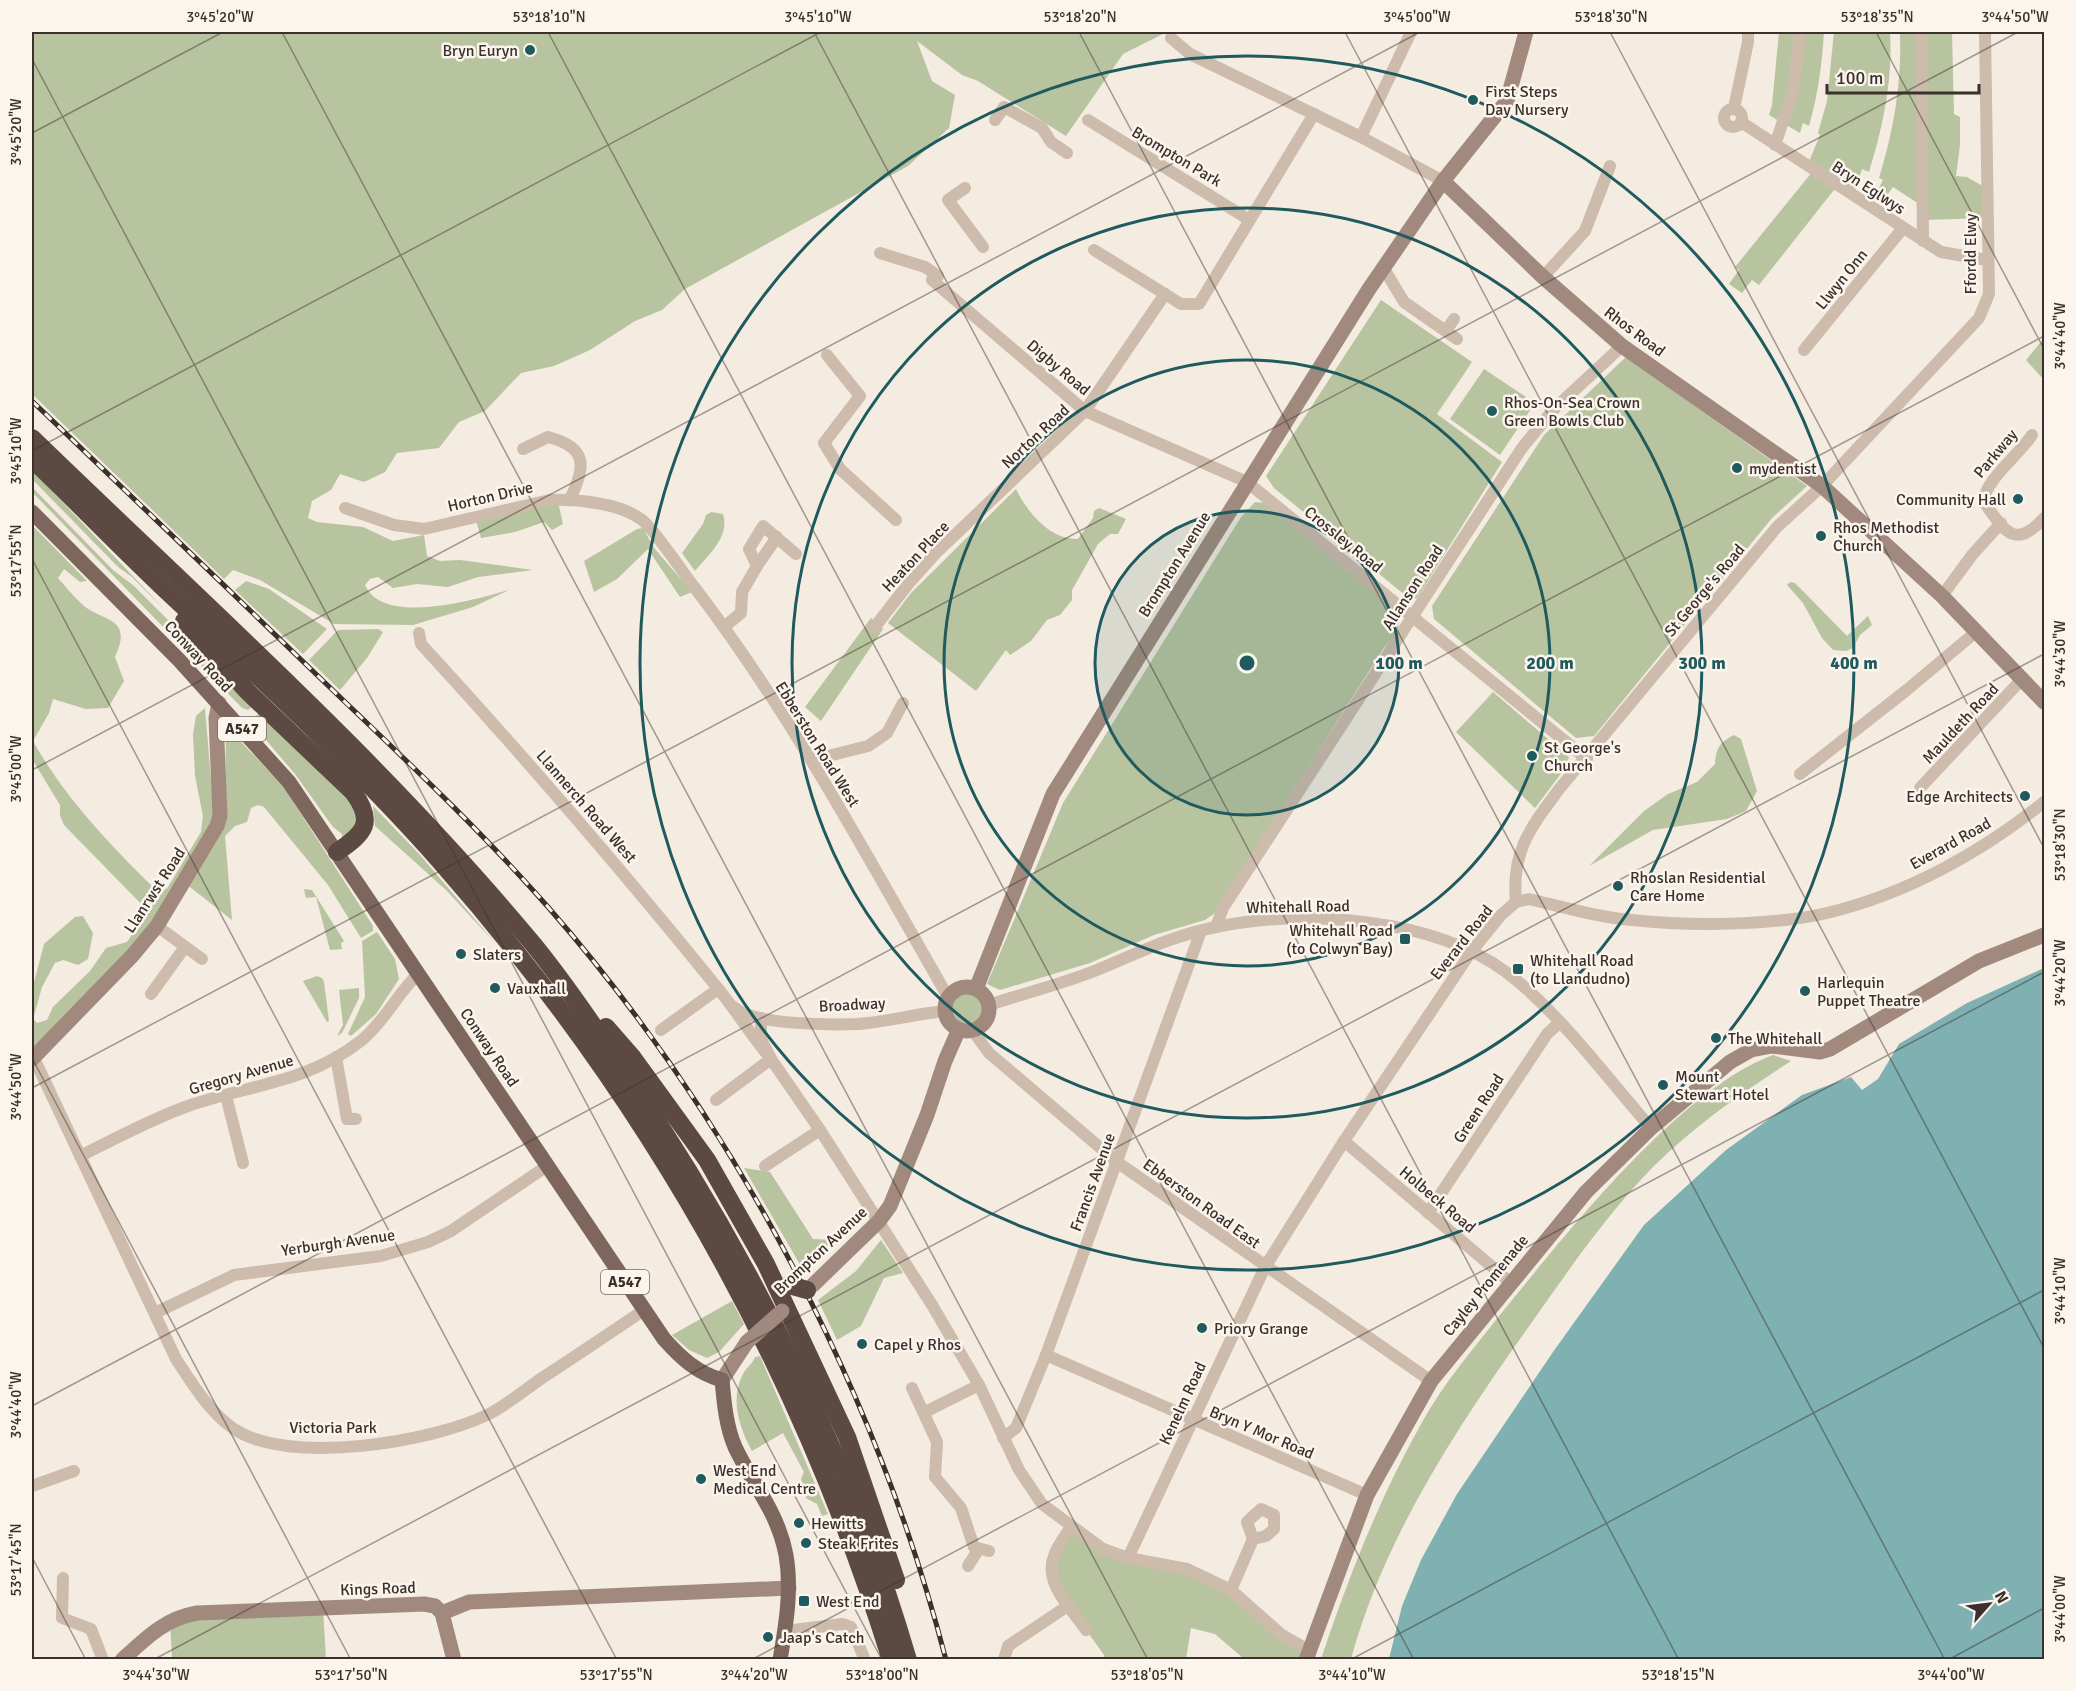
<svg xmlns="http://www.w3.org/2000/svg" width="2076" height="1691" font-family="Signika,sans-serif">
<rect width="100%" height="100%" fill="#f4ebe1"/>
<!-- green -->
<g fill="#b8c4a0">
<path d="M32,32H1167L1123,54L1066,136L978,81L962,75L917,41L932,81L955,95L949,128L908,166L685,289L662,310L635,321L590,350L554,366L521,373L485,411L459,422L439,448L397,453L385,472L364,482L340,474L331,490L312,501L308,518L317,522L363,527L393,541L424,535L427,556L440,561L460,560L533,570L478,577L448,587L417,584L393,588L378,577L370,579L365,585C383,627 477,599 509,590L473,607L413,625L334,624L260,580L233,570L224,579L32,394Z"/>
<path d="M1779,32H1824C1822,64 1818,95 1809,126L1803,123L1800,133L1769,115L1772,105Z"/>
<path d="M1834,32H1890C1893,80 1883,126 1869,172L1862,169L1853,197L1837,186L1759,285L1752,280L1742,293L1729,284L1739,270L1735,267L1813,171L1808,164L1820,135L1818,133L1827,101Z"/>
<path d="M1900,32H1952L1954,114L1960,117V145L1956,176L1967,177L1986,188L1987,218L1923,220V202H1916L1893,187L1888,194L1879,188L1883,180L1879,178C1894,129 1902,82 1900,32Z"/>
<path d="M1381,300L1472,362L1437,414L1502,462L1417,598L1411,600L1274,488L1266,476Z"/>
<path d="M2044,338V380L2026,360Z"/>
<path d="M1626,357L1807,486L1772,518L1594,736L1576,738L1434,619L1432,606L1544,435Z"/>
<path d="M1484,369L1535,403L1500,455L1450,419Z"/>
<path d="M32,470L167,612L132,577L118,567L32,479Z"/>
<path d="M32,487L113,570L134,586L254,706L248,710L242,708L32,492Z"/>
<path d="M1016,489C1027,512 1050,540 1078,539L1093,518L1094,511L1099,508L1126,519L1118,534H1110L1098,544L1072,590V600L1060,615L1047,620L1031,641L1010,655L1006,650L976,691L888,623L911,593Z"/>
<path d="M558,502L563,524L552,530L544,522L515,532L481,538L476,520Z"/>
<path d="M1255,502L1264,503L1393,605L1400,618L1397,632L1383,649L1214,914L1205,920L1154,935L1090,963L1000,990L987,984L1063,803L1241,517Z"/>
<path d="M711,512L723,514C730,537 709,554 695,571L682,553L703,524L706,515Z"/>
<path d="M32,525L87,581L80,582L64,569L58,578C66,587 75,598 84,606C105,622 133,618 115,657L124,681L108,708L86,709L53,699L49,713L33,741C66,800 112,847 160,894L168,887L201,832L203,816L195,776L193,734L196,716L205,708L214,816L213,823L146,932L32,1051V990L44,944L75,917L83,916L93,933L88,959L78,965L63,960L55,963L42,987L33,1019L37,1023L47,1020L53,1007L90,971L106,948L127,942L148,911L64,825L60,816V805L32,759Z"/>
<path d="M643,528L654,548L692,592L680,597L648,549L617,579L594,592L584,561L637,529Z"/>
<path d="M246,581L269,589L327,629L303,654L235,590Z"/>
<path d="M1790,582L1795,583L1847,636L1868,616L1872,625L1860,635L1853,648L1846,651L1833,650L1822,638L1803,603L1787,585Z"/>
<path d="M871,618L883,629L821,721L805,707Z"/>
<path d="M378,629L383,632L367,658L340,690L309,660L338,630Z"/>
<path d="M1493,692L1569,757L1563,771L1535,808L1456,732Z"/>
<path d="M260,712L352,798L360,819L346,837H342V834L333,827L295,774L254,726L253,719Z"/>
<path d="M226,726L283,786L373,926V931L361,938L328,885L264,807L258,805L251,808L247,822L235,826L225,836L232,920L186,884L225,819Z"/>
<path d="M1734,735L1741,739L1757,791L1746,811L1727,819L1653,830L1589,866L1644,811L1668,794L1697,782L1715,764C1716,748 1720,742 1734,735Z"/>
<path d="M373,806L420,855L496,944L446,890L375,826Z"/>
<path d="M304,889L312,890L344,941L341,943L342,949L330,950L316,897L306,898Z"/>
<path d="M377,932L395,959L399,979L376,1014L351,1036L348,1034L365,997L362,941Z"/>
<path d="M317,976L322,978L324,982L329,1021L327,1022L303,981Z"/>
<path d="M359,988V998L342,1033L337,1036L343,1025L339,990Z"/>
<circle cx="966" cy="1009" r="16"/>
<path d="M1773,1055L1791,1061C1743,1092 1695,1125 1654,1166C1608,1213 1570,1268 1532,1322C1458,1426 1385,1535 1351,1659H1321C1348,1579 1378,1501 1420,1426C1443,1383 1478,1343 1508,1305C1571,1228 1681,1089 1773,1055Z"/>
<path d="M744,1168L770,1172L813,1239L834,1240L802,1268Z"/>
<path d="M881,1240L903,1273L884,1278L861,1326L837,1340L818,1300L856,1271Z"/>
<path d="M732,1301L744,1324L719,1352L707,1358L689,1350L672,1335Z"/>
<path d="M760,1356L828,1514L822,1516L817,1504L806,1498L801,1479L804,1472L783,1433L752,1451C740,1429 730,1401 742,1376C745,1368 752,1365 755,1357Z"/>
<path d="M1071,1527L1103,1549L1187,1569L1231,1590L1308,1650L1306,1659H1244L1215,1634L1191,1628L1186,1659H1104V1655L1053,1584L1051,1570Z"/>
<path d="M323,1608L326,1659H172L170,1620Z"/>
</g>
<!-- water -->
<path fill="#7fb0b2" d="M2044,968V1659H1389L1402,1606L1421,1560L1457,1494L1553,1352L1644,1225L1726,1150L1802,1095L1851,1077L1862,1090L1878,1079L1899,1044L1967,1003Z"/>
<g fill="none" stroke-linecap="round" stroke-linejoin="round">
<!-- street -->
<g stroke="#cdbbac" stroke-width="12">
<path d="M1921,32L1923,241"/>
<path d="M1171,38L1190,54L1361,137L1443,181"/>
<path d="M1734,108L1748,42V32"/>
<circle cx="1733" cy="118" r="9"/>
<path d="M995,120L1004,107L1042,128L1051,142L1067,153"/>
<path d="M1088,120L1248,219"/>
<path d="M1741,122L1941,252L1987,260"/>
<path d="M1361,137L1411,32"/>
<path d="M1775,145L1793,91L1800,32"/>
<path d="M965,188L948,200L983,247"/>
<path d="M1094,250L1181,304H1199L1314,114"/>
<path d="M880,253L925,267L938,276"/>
<path d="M1383,267L1404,302L1457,339"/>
<path d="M1543,277L1585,231L1610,166"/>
<path d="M932,280L1085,411L1247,482L1587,759"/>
<path d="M1446,331L1454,319"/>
<path d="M1804,350L1903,228"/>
<path d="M827,355L860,396L824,443L840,469L896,520"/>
<path d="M2032,435C2020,454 1983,482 1984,502C2005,532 2015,550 2044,518"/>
<path d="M523,449L548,437C588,447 586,467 570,499"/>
<path d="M345,508L394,525L424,529L550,500C577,499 620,503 642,520C655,530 683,573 695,588C792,715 868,858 948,997"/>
<path d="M777,537L757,566L749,549L763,526L796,554"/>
<path d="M1942,596L1972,555L2001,523"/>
<path d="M724,627L741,613L742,592L757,566"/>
<path d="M874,628L909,583L936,553L1085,411L1165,294"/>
<path d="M419,633L421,644C523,755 621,869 716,986C735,1009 751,1035 771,1059L716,1100"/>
<path d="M812,760L868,746L887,733L903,703"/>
<path d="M1800,774L1908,689L1977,631"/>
<path d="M1920,788L2023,678"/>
<path d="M1516,902C1511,851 1531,827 1560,788L1777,527L1822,486L1979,318L1989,294L1985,32"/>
<path d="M157,926L202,959"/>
<path d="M1216,927L1223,908L1522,448L1553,410L1622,346"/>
<path d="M151,994L185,947"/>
<path d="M989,1005C1025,993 1062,984 1097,970C1136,954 1174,935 1216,927C1304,909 1431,917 1506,972C1558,1011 1607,1078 1651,1128"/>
<path d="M734,1007C753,1025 830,1025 857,1024C886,1022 915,1014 945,1011"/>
<path d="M761,1018V1039L771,1059L820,1130L932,1305L979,1385L1019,1470L1042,1504L1103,1549L1128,1558L1187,1569L1231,1590L1282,1635L1308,1650"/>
<path d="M661,1030L718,989"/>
<path d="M972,1030L989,1053L1117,1162L1431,1381"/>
<path d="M33,1056L176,1359C192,1383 209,1412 234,1429C289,1466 433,1442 489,1414C508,1404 525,1390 542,1378C576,1356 610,1333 644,1310"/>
<path d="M336,1057L347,1119H356"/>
<path d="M226,1096L243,1163"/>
<path d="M1344,1141L1510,1282"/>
<path d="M80,1156C115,1139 151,1119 188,1106C251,1084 306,1084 362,1040C385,1021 397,994 418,974"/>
<path d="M765,1166L820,1130"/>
<path d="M1428,1213L1547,1034L1559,1023"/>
<path d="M155,1313L234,1275L381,1256L428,1242L451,1231L547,1166"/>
<path d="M1046,1355L1367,1495"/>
<path d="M912,1388L937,1442L935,1477L961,1508L974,1547L989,1551"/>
<path d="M925,1412L979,1385"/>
<path d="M1003,1438L1016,1428L1046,1355L1201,931"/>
<path d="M32,1486L74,1471"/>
<path d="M1071,1527C1065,1536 1057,1546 1054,1556C1043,1583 1072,1609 1086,1630"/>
<path d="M1128,1558L1265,1267L1344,1141L1471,952L1501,915L1516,902L1529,899C1563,907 1597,917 1632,920C1689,926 1771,926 1827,913C1906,894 1981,853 2044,802"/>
<path d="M968,1566L978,1550"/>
<path d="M63,1578L62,1618L91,1629L103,1660"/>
<path d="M1231,1590L1253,1539L1247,1522L1261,1509L1274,1515V1529L1266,1536L1253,1539"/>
<path d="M785,1631L842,1624L851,1627L865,1660"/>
<path d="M1004,1660L1008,1646L1069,1605"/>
</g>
<!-- secondary -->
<g stroke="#a18a7d" stroke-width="15">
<path d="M1443,181L1543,277L1622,346L1822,486L1942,596L2044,702"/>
<circle cx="967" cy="1009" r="22"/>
<path d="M976,989L1053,794L1369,289L1443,181L1507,101L1526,32"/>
<path d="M32,1059L132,956L157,926L217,826L220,816L216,718L219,703"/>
<path d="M813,1285L879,1221L890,1206L927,1115L945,1061L959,1029"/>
<path d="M722,1380L747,1342"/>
<path d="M442,1613L469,1602L789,1588"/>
<path d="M442,1613L454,1660"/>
<path d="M122,1660C146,1638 164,1619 197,1613L424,1604L435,1606L442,1613"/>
<path d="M1306,1660L1367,1495L1431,1381L1586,1192L1651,1128L1730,1062L1751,1050L1772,1046L1820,1052L1830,1049L1979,961L2044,935"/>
</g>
<!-- primary -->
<path stroke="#7d675c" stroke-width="15" d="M32,512L179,660L289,782L664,1339C681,1358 697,1373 722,1380C724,1402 726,1426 735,1447C753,1485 778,1512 786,1555C792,1589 786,1625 780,1660"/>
<!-- highway -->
<g stroke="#5c4a42" stroke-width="18">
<path d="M32,438C202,603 381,761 533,944C565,983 594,1026 622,1068C746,1250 846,1448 908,1660"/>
<path d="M32,459C79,504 124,551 172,596C263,681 356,766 439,860C646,1094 798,1361 891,1660"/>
<path d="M184,621L247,691L353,792C375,822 365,833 337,852"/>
<path d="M606,1027L633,1058L707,1160L766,1264L847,1437L896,1580"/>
</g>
<defs>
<path id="rail" d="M32,401C127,492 223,584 318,676C396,751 476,825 548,907C732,1117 876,1389 946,1660"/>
</defs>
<!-- rail casing -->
<use href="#rail" stroke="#3b302b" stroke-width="5"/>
<!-- rail -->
<use href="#rail" stroke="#fbf5ee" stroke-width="3" stroke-dasharray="9" stroke-linecap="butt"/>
<!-- secondary-bridge -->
<path stroke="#a18a7d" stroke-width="15" d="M747,1342L782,1311"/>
<!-- highway-bridge -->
<path stroke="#5c4a42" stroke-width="18" d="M789,1285L807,1290"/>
</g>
<!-- ticks -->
<path fill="none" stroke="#3b302b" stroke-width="1.5" stroke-opacity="0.45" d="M282,32L1148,1660M548,32L1414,1660M814,32L1679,1660M1079,32L1945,1660M1345,32L2044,1348M1610,32L2044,848M1876,32L2044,349M32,59L882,1660M32,133L223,32M32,451L821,32M32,559L617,1660M32,770L1420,32M32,1058L351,1660M32,1088L2018,32M32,1406L2044,336M32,1557L86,1660M153,1660L2044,654M751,1660L2044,972M1350,1660L2044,1290M1948,1660L2044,1608"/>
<!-- distance rings -->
<circle cx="1247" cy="663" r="152" fill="#1f5a5e" fill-opacity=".12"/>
<g fill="none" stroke="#1f5a5e" stroke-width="3">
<circle cx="1247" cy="663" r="152"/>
<circle cx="1247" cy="663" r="303"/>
<circle cx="1247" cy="663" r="455"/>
<circle cx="1247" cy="663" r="607"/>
</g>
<!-- markers -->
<g fill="#1f5a5e" stroke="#fbf5ee" stroke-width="2">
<circle cx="530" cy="50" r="6"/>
<circle cx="1473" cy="100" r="6"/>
<circle cx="1492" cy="411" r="6"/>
<circle cx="1737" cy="468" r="6"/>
<circle cx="2018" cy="499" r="6"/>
<circle cx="1821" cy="536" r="6"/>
<circle cx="1532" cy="756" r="6"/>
<circle cx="2025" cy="796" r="6"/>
<circle cx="1618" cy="886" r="6"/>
<rect x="1399" y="933" width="12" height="12" rx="3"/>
<circle cx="461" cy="954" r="6"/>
<rect x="1512" y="963" width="12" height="12" rx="3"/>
<circle cx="495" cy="988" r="6"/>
<circle cx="1805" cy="991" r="6"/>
<circle cx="1716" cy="1038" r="6"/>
<circle cx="1663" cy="1085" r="6"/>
<circle cx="1202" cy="1328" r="6"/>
<circle cx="862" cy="1344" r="6"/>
<circle cx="701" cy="1479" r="6"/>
<circle cx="799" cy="1523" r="6"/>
<circle cx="806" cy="1543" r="6"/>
<rect x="798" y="1595" width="12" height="12" rx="3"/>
<circle cx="768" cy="1637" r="6"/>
</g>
<g text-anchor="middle" stroke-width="5" stroke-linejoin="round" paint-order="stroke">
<!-- shield labels -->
<g fill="#fbf5ee" stroke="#756b66" stroke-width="1.5">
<rect x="218" y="717" width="48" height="24" rx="4.5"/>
<rect x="601" y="1270" width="48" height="24" rx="4.5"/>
</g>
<g font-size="15" font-weight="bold" fill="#3b302b">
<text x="242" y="734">A547</text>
<text x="625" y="1287">A547</text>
</g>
<!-- poi labels -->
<g font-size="16" fill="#3b302b" stroke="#fbf5ee" text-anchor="start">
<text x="518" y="56" text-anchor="end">Bryn Euryn</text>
<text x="1485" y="97">First Steps<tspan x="1485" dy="18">Day Nursery</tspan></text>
<text x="1504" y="408">Rhos-On-Sea Crown<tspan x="1504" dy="18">Green Bowls Club</tspan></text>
<text x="1749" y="474">mydentist</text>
<text x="2006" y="505" text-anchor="end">Community Hall</text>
<text x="1833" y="533">Rhos Methodist<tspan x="1833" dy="18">Church</tspan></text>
<text x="1544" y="753">St George's<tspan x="1544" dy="18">Church</tspan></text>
<text x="2013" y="802" text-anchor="end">Edge Architects</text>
<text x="1630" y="883">Rhoslan Residential<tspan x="1630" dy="18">Care Home</tspan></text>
<text x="1393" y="936" text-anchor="end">Whitehall Road<tspan x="1393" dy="18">(to Colwyn Bay)</tspan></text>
<text x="473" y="960">Slaters</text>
<text x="1530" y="966">Whitehall Road<tspan x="1530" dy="18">(to Llandudno)</tspan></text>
<text x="1817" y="988">Harlequin<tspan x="1817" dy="18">Puppet Theatre</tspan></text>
<text x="507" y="994">Vauxhall</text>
<text x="1728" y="1044">The Whitehall</text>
<text x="1675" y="1082">Mount<tspan x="1675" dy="18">Stewart Hotel</tspan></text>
<text x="1214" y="1334">Priory Grange</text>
<text x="874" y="1350">Capel y Rhos</text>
<text x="713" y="1476">West End<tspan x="713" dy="18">Medical Centre</tspan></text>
<text x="811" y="1529">Hewitts</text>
<text x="818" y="1549">Steak Frites</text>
<text x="816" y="1607">West End</text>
<text x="780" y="1643">Jaap's Catch</text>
</g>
<!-- street labels -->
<g font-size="16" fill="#3b302b" stroke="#fbf5ee">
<text transform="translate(1177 156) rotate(31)" y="6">Brompton Park</text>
<text transform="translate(1869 187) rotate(33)" y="6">Bryn Eglwys</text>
<text transform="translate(1970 254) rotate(-90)" y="6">Ffordd Elwy</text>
<text transform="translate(1841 279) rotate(-51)" y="6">Llwyn Onn</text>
<text transform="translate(1635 331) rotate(37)" y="6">Rhos Road</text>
<text transform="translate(1059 367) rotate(40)" y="6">Digby Road</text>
<text transform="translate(1035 436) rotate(-43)" y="6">Norton Road</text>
<text transform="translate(1995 453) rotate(-50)" y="6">Parkway</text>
<text transform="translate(490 496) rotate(-13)" y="6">Horton Drive</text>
<text transform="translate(1344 539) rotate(39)" y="6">Crossley Road</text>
<text transform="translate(915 556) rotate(-47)" y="6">Heaton Place</text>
<text transform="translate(1174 564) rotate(-58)" y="6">Brompton Avenue</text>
<text transform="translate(1412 587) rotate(-57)" y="6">Allanson Road</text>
<text transform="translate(1704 590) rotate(-50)" y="6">St George's Road</text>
<text transform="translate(199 656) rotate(47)" y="6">Conway Road</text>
<text transform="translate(1960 723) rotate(-47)" y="6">Mauldeth Road</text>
<text transform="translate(818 744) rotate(58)" y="6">Ebberston Road West</text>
<text transform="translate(587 806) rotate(49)" y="6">Llannerch Road West</text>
<text transform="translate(1950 843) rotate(-29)" y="6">Everard Road</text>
<text transform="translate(154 890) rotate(-57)" y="6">Llanrwst Road</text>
<text transform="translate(1298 906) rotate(-1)" y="6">Whitehall Road</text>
<text transform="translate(1461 942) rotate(-52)" y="6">Everard Road</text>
<text transform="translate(852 1004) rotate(-3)" y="6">Broadway</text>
<text transform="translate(490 1047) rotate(56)" y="6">Conway Road</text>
<text transform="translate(241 1074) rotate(-16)" y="6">Gregory Avenue</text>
<text transform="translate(1478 1108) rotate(-57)" y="6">Green Road</text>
<text transform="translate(1092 1182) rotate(-70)" y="6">Francis Avenue</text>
<text transform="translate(1438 1199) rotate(40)" y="6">Holbeck Road</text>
<text transform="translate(1202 1203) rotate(36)" y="6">Ebberston Road East</text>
<text transform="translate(338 1242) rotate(-8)" y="6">Yerburgh Avenue</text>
<text transform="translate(820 1250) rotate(-43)" y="6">Brompton Avenue</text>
<text transform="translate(1485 1285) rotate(-51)" y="6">Cayley Promenade</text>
<text transform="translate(1182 1403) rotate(-65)" y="6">Kenelm Road</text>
<text x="333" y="1433">Victoria Park</text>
<text transform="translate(1262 1432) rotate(23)" y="6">Bryn Y Mor Road</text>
<text transform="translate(378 1588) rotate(-2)" y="6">Kings Road</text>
</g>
</g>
<circle cx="1247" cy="663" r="9" fill="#1f5a5e" stroke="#fbf5ee" stroke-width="3"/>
<g font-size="18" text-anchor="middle" font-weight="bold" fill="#1f5a5e" stroke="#fbf5ee" stroke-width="5" stroke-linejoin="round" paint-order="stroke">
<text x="1399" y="669">100 m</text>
<text x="1550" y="669">200 m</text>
<text x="1702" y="669">300 m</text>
<text x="1854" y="669">400 m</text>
</g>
<!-- border -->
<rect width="2076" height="1691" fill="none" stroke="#fbf5ee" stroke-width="66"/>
<!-- north arrow -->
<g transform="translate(1989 1604) rotate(62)" stroke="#fbf5ee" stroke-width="4.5" paint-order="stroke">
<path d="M0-4.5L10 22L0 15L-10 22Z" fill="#3b302b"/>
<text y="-9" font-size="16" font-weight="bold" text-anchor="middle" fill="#3b302b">N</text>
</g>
<!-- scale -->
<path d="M1827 84v9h152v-9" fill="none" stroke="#3b302b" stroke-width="3"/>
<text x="1836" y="84" font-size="18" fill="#3b302b" stroke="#fbf5ee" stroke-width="4.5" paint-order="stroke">100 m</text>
<rect x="33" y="33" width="2010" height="1625" fill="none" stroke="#3b302b" stroke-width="2"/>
<g font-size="15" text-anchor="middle" fill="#3b302b">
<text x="220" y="22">3°45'20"W</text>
<text x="549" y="22">53°18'10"N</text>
<text x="818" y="22">3°45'10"W</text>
<text x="1080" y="22">53°18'20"N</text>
<text x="1417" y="22">3°45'00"W</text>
<text x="1611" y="22">53°18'30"N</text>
<text x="1877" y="22">53°18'35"N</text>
<text x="2015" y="22">3°44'50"W</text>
<text transform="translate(16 132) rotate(-90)" y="5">3°45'20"W</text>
<text transform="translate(2060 336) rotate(-90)" y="5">3°44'40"W</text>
<text transform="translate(16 451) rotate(-90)" y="5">3°45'10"W</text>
<text transform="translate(16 561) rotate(-90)" y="5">53°17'55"N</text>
<text transform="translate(2060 654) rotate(-90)" y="5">3°44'30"W</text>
<text transform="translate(16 769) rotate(-90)" y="5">3°45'00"W</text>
<text transform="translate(2060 845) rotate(-90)" y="5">53°18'30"N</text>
<text transform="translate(2060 973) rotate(-90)" y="5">3°44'20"W</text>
<text transform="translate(16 1087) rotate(-90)" y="5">3°44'50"W</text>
<text transform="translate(2060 1291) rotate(-90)" y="5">3°44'10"W</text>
<text transform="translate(16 1405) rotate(-90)" y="5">3°44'40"W</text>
<text transform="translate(16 1560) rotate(-90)" y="5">53°17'45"N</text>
<text transform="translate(2060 1609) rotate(-90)" y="5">3°44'00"W</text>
<text x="156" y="1680">3°44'30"W</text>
<text x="351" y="1680">53°17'50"N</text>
<text x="616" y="1680">53°17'55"N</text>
<text x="754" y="1680">3°44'20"W</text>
<text x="882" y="1680">53°18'00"N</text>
<text x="1147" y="1680">53°18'05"N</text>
<text x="1352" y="1680">3°44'10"W</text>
<text x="1678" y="1680">53°18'15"N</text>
<text x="1951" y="1680">3°44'00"W</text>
</g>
</svg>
